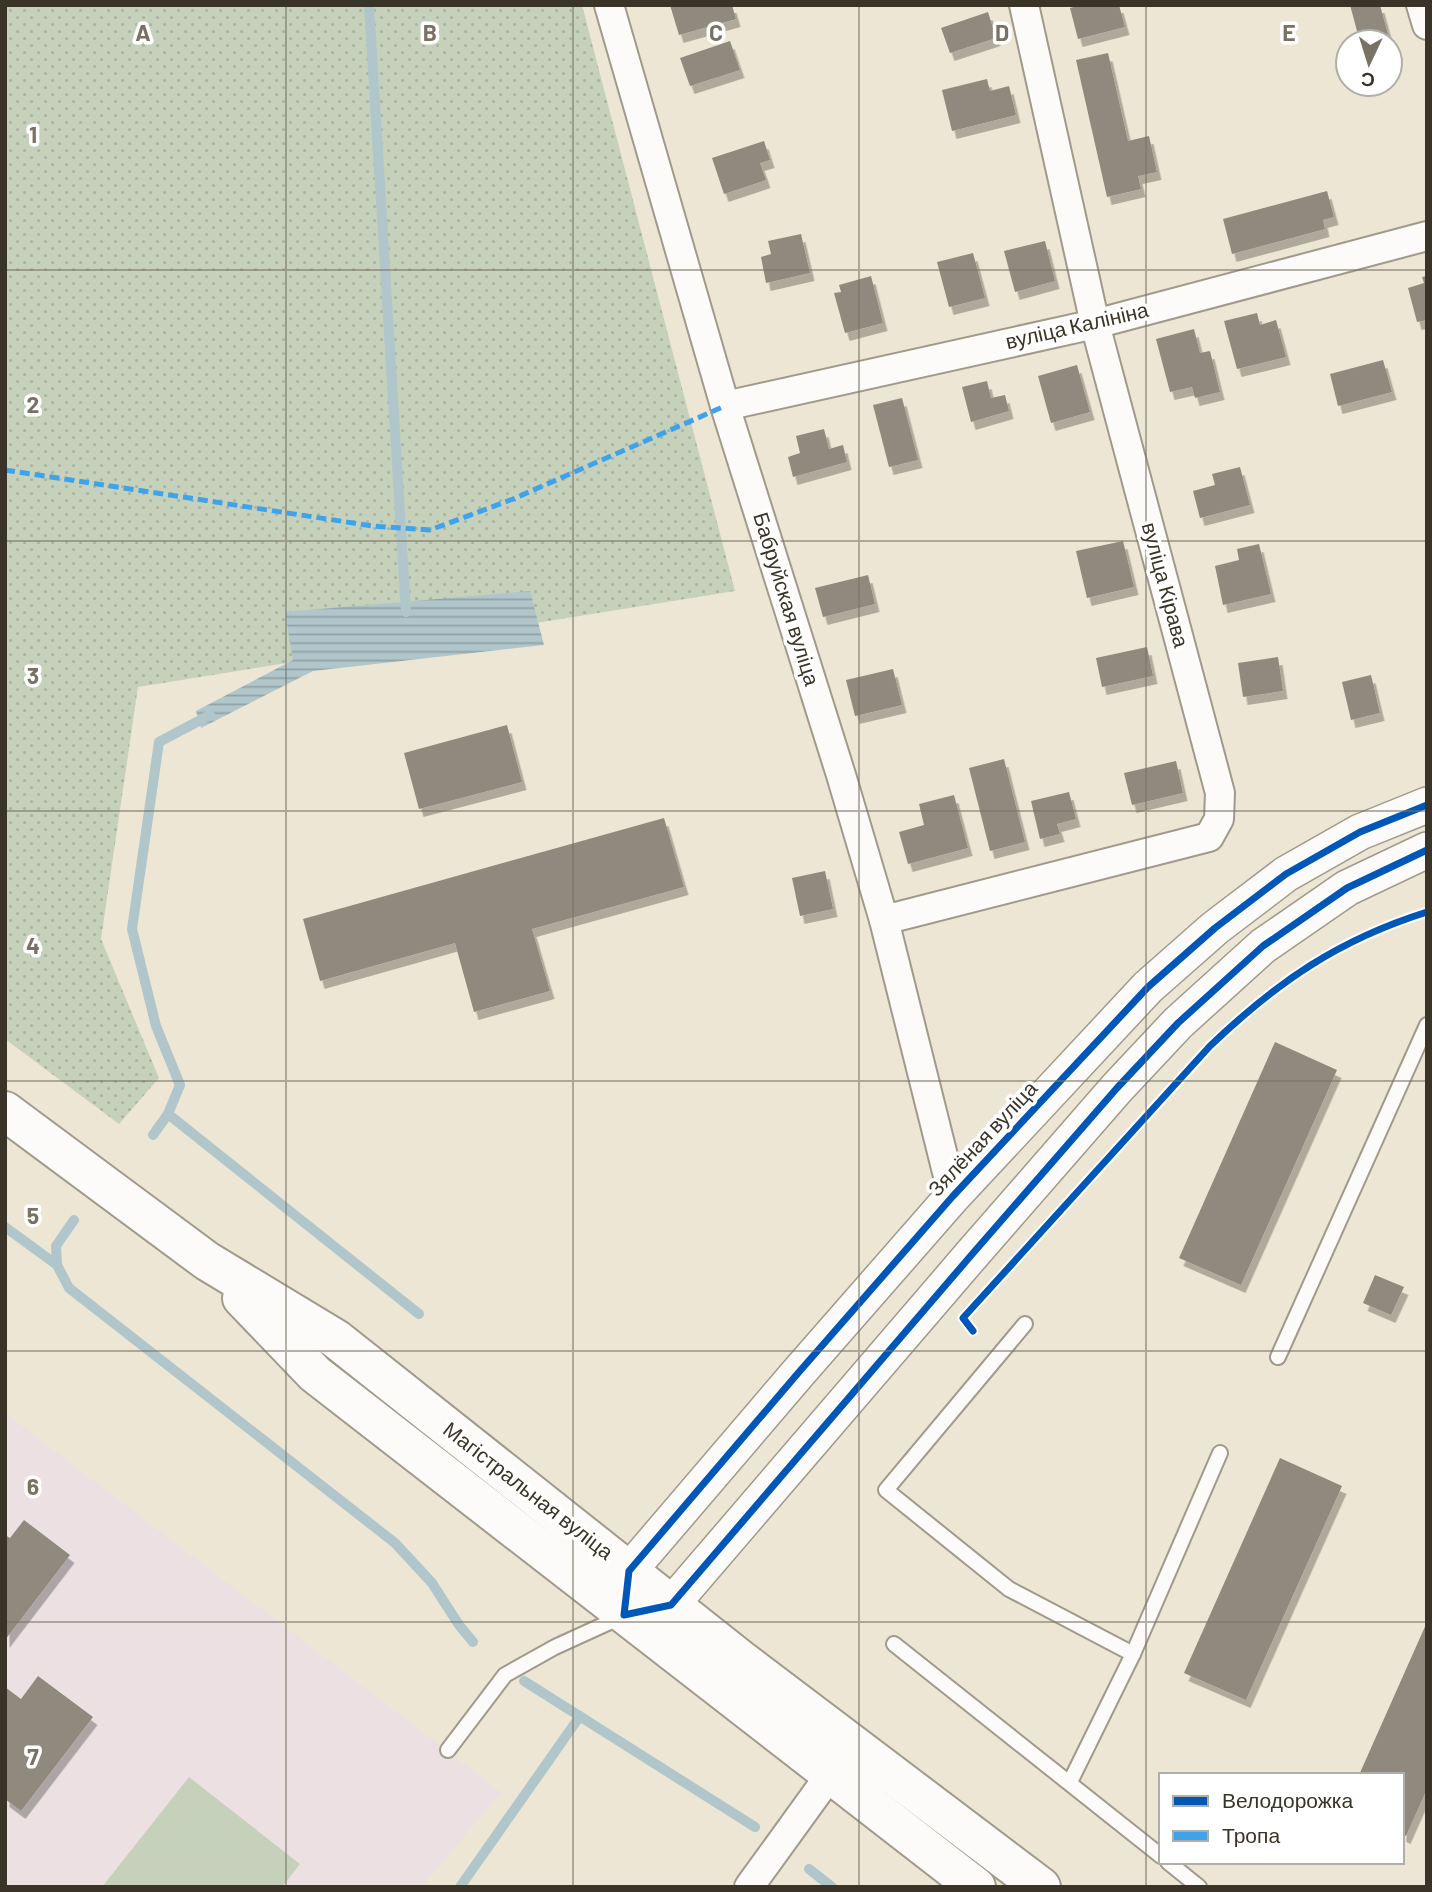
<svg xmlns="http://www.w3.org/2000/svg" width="1432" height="1892" font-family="Barlow,sans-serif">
<defs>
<pattern id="park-dots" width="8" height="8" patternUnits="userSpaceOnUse" patternTransform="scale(1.75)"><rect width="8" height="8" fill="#c6d1bc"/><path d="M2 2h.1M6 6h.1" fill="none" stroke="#abb4a2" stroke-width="1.8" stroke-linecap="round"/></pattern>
<pattern id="water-rules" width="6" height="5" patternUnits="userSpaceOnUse" patternTransform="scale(1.75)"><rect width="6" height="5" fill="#b0c6cb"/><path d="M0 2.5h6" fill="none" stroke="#90a2a5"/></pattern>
<filter id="shadow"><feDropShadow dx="4.5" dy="8" stdDeviation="0" flood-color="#0004"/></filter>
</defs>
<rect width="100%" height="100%" fill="#eee6d4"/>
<!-- education -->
<path fill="#ece0e2" d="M5,1413L501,1792L422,1887H5Z"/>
<!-- grass -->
<path fill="#c6d1bc" d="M189,1777L300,1864L282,1887H102Z"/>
<!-- park -->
<path fill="url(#park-dots)" d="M5,5H582L735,591L138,687L101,939L159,1078L119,1124L5,1039Z"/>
<!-- water -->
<path fill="url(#water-rules)" d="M530,591L544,645L313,671L201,728L196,711L293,660L285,612Z"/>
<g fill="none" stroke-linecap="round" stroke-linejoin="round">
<!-- stream -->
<g stroke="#b0c6cb" stroke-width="10">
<path d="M369,5L406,612"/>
<path d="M210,715L159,742L132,929L156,1026L180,1085L168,1114L419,1314"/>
<path d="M153,1135L168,1114"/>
<path d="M74,1220L56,1246L57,1265L69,1288L395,1543L432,1583L459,1625L473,1642"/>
<path d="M5,1227L57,1265"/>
<path d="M524,1681L755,1827"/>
<path d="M809,1869L832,1887"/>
<path d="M460,1887L580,1716"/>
</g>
</g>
<!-- building -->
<g fill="#8f8a7d" filter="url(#shadow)">
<path d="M670,5H732L736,19L679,35Z"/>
<path d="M1081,5H1119L1125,27L1078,39L1070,8Z"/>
<path d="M1350,5H1380L1390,42H1360Z"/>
<path d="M988,12L996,38L950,53L941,28Z"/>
<path d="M730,41L740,70L690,86L680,58Z"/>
<path d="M1108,53L1128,141L1149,136L1157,172L1138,176L1141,189L1107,197L1076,60Z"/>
<path d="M987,79L990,91L1009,86L1016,115L952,131L942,90Z"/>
<path d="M764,141L770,160L760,163L766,180L724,194L712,158Z"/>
<path d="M1327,191L1334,217L1323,220L1325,229L1232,254L1223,219Z"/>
<path d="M801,234L810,273L766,283L761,257L771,254L768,241Z"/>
<path d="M1045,241L1055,281L1015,292L1004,251Z"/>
<path d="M973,253L985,298L949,307L937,262Z"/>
<path d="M871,276L883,323L845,333L834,293L841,292L839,285Z"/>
<path d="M1427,276V320L1417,322L1408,288L1424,283L1422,277Z"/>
<path d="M1257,313L1260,325L1276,320L1286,357L1237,369L1224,321Z"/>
<path d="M1194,329L1200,353L1210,351L1220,392L1195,398L1192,387L1170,392L1156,339Z"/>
<path d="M1383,360L1392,392L1338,406L1330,374Z"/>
<path d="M1077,365L1090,412L1051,423L1038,376Z"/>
<path d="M987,381L991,398L1005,395L1009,411L971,422L962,387Z"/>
<path d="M902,398L918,460L889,467L873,405Z"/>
<path d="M824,429L829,449L843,445L847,462L793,477L788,457L800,453L796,436Z"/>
<path d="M1240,467L1250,505L1200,518L1193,491L1215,485L1212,474Z"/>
<path d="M1123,541L1134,587L1087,598L1076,551Z"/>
<path d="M1259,544L1271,594L1223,605L1215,566L1239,560L1237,549Z"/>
<path d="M868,575L875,604L823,617L815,588Z"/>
<path d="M1147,647L1153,676L1102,687L1096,658Z"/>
<path d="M1278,657L1283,691L1243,697L1238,663Z"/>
<path d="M893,669L902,705L855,716L846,680Z"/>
<path d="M1371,675L1380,713L1351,720L1342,682Z"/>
<path d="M507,725L522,782L419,809L404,753Z"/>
<path d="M1004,759L1025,842L990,851L969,768Z"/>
<path d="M1176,761L1183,793L1132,805L1124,773Z"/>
<path d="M1069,792L1076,819L1057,824L1060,834L1040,839L1031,801Z"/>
<path d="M954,795L968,848L908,864L899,832L924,825L919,804Z"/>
<path d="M664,818L684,887L532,929L550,991L474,1012L455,943L320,981L303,919Z"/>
<path d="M825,871L833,909L800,916L792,878Z"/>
<path d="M1275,1042L1337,1070L1241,1285L1179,1258Z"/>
<path d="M1375,1275L1404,1287L1391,1315L1363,1303Z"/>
<path d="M1280,1458L1342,1486L1246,1700L1184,1673Z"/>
<path d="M24,1520L70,1555L5,1640V1535L10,1538Z"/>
<path d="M1427,1622V1789L1406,1836L1402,1834V1775H1359Z"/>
<path d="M38,1676L93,1717L21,1811L5,1799V1687L21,1699Z"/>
</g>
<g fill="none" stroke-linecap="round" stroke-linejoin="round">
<defs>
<g id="service">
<path d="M1025,1324L886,1490L1009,1589L1133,1654"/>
<path d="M1278,1357L1427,1025"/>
<path d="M894,1644L1161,1856"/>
<path d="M448,1750L505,1675L555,1647L623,1616"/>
<path d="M1070,1782L1133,1654L1220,1453"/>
<path d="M1168,1862L1199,1887"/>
</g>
<g id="minor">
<path d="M609,5L725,406L841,775L884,920L953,1196"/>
<path d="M1421,5L1427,25"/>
<path d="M725,406L1095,324L1427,236"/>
<path d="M884,920L1209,837L1219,819L1220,793L1095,324L1024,5"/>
<path d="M749,1887L830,1775"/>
</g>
<path id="tertiary" d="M1427,805L1360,832L1286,874L1215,928L1148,987L953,1196L799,1372L629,1571L624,1615L671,1605L974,1252L1117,1088L1178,1023L1263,946L1347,888L1427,850"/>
<g id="primary">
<path d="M5,1111L207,1261L336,1339L741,1660L1041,1887"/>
<path d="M242,1298L315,1374L976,1887"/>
</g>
</defs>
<!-- service casing -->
<use href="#service" stroke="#a09a8c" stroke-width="18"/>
<!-- minor casing -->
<use href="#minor" stroke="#a09a8c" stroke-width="32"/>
<!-- tertiary casing -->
<use href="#tertiary" stroke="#a09a8c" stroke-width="38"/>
<!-- primary casing -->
<use href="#primary" stroke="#a09a8c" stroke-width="42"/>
<!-- service -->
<use href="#service" stroke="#fcfbf9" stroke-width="14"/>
<!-- minor -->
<use href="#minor" stroke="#fcfbf9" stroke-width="28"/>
<!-- tertiary -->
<use href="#tertiary" stroke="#fcfbf9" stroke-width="35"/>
<!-- primary -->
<use href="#primary" stroke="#fcfbf9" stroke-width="38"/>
<!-- quiet -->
<path stroke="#3fa3eb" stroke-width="5" stroke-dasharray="10 5" stroke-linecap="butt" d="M5,470L373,526L430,530L513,499L725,406"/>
<defs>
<g id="cycleway">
<path d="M1427,805L1360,832L1286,874L1215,928L1148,987L953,1196L799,1372L629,1571L624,1615L671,1605L974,1252L1117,1088L1178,1023L1263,946L1347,888L1427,850"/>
<path d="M973,1331L963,1318L1210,1046C1277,982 1338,940 1427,912"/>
</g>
</defs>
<!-- cycleway casing -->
<use href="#cycleway" stroke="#fff" stroke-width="11"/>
<!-- cycleway -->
<use href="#cycleway" stroke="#0057b8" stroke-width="7"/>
</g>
<!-- grid -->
<path fill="none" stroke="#797264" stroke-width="2" stroke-opacity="0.55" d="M286,5V1887M573,5V1887M859,5V1887M1146,5V1887M5,270H1427M5,541H1427M5,811H1427M5,1081H1427M5,1351H1427M5,1622H1427"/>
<g text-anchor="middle" stroke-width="7" stroke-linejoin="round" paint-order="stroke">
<!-- street labels -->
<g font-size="21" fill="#3a3428" stroke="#fff">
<text transform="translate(1077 326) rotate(-13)" y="7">вуліца Калініна</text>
<text transform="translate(1165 585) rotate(75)" y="7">вуліца Кірава</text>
<text transform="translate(786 599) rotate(73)" y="7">Бабруйская вуліца</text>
<text transform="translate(983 1139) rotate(-47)" y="7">Зялёная вуліца</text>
<text transform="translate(528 1491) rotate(38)" y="7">Магістральная вуліца</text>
</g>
</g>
<g font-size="23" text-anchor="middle" font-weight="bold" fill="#797264" stroke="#fff" stroke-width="7" stroke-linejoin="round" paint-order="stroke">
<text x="143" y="41">A</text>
<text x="430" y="41">B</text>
<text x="716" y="41">C</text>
<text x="1002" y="41">D</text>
<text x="1289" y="41">E</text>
<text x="33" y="143">1</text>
<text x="33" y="413">2</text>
<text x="33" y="684">3</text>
<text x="33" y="954">4</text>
<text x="33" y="1224">5</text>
<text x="33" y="1495">6</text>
<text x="33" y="1765">7</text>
</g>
<!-- border -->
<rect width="1432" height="1892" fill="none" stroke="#3a3428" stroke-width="14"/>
<!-- legend -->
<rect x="1159" y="1773" width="245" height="91" fill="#ffffff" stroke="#b0aea9" stroke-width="2"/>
<rect x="1173" y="1796" width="35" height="10" fill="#0057b8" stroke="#b0aea9" stroke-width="2"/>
<text x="1222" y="1808" font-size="21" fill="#3a3428">Велодорожка</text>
<rect x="1173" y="1831" width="35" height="10" fill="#3fa3eb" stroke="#b0aea9" stroke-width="2"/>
<text x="1222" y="1843" font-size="21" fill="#3a3428">Тропа</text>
<!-- north arrow -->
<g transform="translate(1369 63) rotate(184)"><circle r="33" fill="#ffffff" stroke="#b0aea9" stroke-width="2"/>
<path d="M0-5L12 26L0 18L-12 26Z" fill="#797264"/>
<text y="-10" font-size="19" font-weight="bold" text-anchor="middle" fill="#3a3428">С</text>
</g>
</svg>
